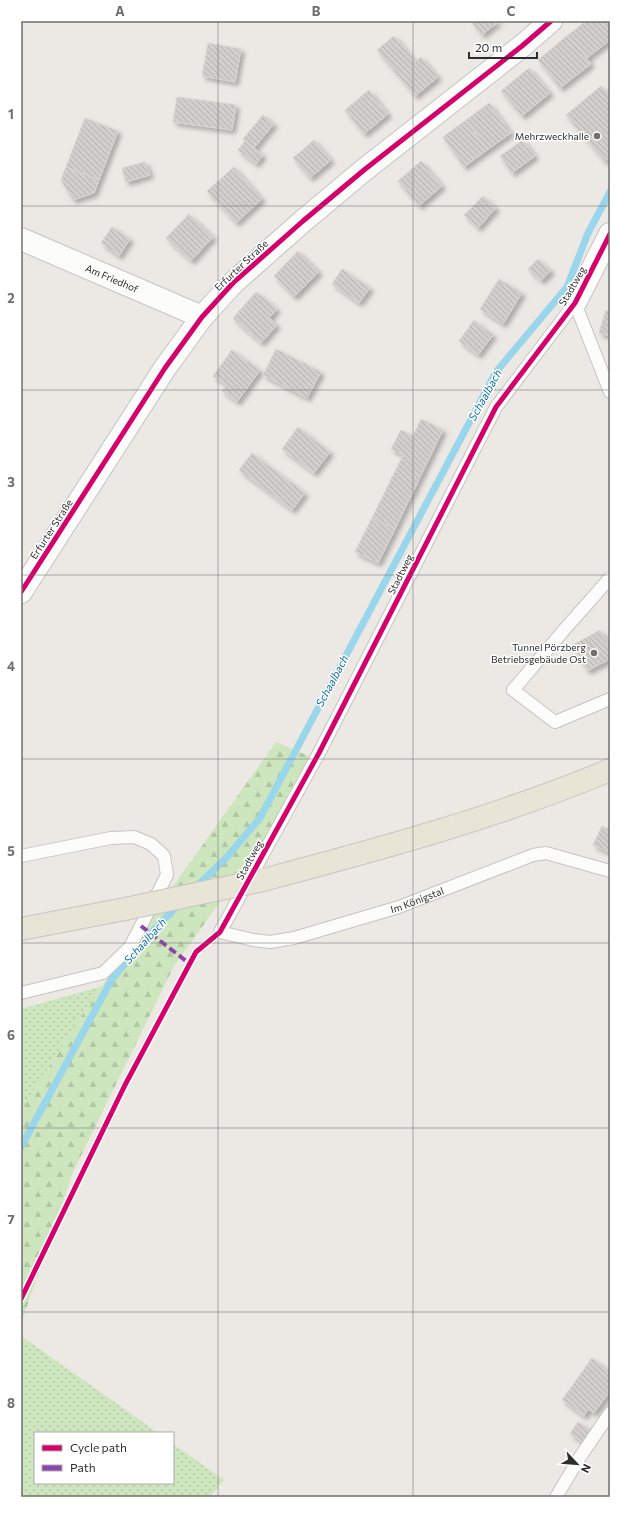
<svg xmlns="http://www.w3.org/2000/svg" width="631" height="1518" font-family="Commissioner,sans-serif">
<defs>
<pattern id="grass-dots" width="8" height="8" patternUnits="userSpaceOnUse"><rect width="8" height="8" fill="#cee6be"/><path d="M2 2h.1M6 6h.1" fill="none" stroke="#b1c6a4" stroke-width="1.8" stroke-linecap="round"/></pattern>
<pattern id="forest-firs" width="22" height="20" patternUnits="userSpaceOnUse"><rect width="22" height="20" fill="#cee6be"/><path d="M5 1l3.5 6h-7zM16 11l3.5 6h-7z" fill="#b1c6a4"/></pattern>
<pattern id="building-back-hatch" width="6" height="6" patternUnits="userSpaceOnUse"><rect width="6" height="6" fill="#d1cecb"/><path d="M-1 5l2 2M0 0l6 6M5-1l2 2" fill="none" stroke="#b4b1af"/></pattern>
<filter id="shadow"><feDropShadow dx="3.5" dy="3.5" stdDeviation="2" flood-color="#0004"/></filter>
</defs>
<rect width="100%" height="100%" fill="#ece8e4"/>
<!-- grass -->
<g fill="url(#grass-dots)">
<path d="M103,986L87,1007L21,1111V1009Z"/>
<path d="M21,1336L158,1433H35V1483H173V1444L224,1480L210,1497H21Z"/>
</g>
<!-- forest -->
<path fill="url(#forest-firs)" d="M276,742L321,761L174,966L73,1172L21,1324V1111L87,1007Z"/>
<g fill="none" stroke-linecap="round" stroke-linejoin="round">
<!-- stream -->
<g stroke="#99d6ec" stroke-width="7">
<path d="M195,888L226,858L260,818L496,372L567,287L588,233L610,192"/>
<path d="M21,1147L112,979L152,932L179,904"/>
</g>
</g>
<!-- building -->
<g fill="url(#building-back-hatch)" stroke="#d7d4d0" filter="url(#shadow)">
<path d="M471,21H499L482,35Z"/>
<path d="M586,21H606L610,26V40L587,58L568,35Z"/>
<path d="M568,35L591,64L560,88L538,60Z"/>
<path d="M394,36L416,62L421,57L438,77L415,96L377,50Z"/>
<path d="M208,43L241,49L235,82L202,76Z"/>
<path d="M529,68L550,93L522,116L501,91Z"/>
<path d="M601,86L610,96V157L605,162L566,115Z"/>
<path d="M369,90L388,114L364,134L345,110Z"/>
<path d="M177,97L236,105L232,130L173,122Z"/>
<path d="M489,103L511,133L487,150L466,120Z"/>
<path d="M263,115L274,124L254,148L243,139Z"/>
<path d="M85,118L118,131L99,180L66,167Z"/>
<path d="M466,120L487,150L464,167L443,137Z"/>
<path d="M314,140L331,160L310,178L293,158Z"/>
<path d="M523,140L535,156L512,173L500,156Z"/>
<path d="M245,141L263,155L256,164L238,150Z"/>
<path d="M421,161L442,186L419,206L398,181Z"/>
<path d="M145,162L150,175L126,182L122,168Z"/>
<path d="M66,167L99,180L94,193L73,200L61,180Z"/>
<path d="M234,167L262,199L236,223L207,191Z"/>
<path d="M483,196L496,208L478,228L464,215Z"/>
<path d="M189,214L213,237L191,261L166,238Z"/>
<path d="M112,227L130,239L119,256L101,243Z"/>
<path d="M298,251L319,272L294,297L274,276Z"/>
<path d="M538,259L551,271L541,281L528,269Z"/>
<path d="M342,269L370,288L359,303L332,284Z"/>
<path d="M499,279L522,293L503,324L480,309Z"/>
<path d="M256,292L277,309L269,318L277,325L261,343L233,318Z"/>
<path d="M606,310L610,312V336L599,333Z"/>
<path d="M474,320L493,335L478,355L459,341Z"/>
<path d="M276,349L321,372L307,398L263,375Z"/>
<path d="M232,350L260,370L237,402L222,391L226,385L213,376Z"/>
<path d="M421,419L443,430L395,529L372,518L403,455L391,449L401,430L413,436Z"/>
<path d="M298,427L330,452L314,473L282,449Z"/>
<path d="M252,453L305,493L292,510L239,470Z"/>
<path d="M372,518L395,529L378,563L355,552Z"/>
<path d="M600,630L610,647V659L587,671L573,645Z"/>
<path d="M602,826L610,830V853L593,845Z"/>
<path d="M592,1358L610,1371V1376L608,1379L610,1380V1391L594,1413L588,1409L584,1416L562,1400Z"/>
<path d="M578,1422L592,1431L584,1443L570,1434Z"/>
</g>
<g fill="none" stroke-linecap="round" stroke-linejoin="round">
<defs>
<g id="service">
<path id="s1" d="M575,303L496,407L319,753L220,932L253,940L270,942L294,938L399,907L533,855L546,853L610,871"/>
<path d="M575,303L610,392"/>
<path d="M610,578L564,630L513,690L555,722L610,699"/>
<path d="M21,856L111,838L134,837L151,844L164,856L167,875L130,947L103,973L21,993"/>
<path d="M556,1497L580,1457L610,1413"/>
</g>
<g id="minor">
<path id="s2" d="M21,239L202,317"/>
<path d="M575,303L610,234"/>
<path d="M21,592L165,368L202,317L233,283L303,221L364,170L522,46L551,21"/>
</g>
<g id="primary">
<path d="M263,880C380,849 498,817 610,770"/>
<path d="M21,929L125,909"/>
</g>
</defs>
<!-- service casing -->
<use href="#service" stroke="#c5c4c5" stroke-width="14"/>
<!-- minor casing -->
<use href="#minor" stroke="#c5c4c5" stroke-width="24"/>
<!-- primary casing -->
<use href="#primary" stroke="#c6c5c4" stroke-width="24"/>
<!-- service -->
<use href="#service" stroke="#fcfcfb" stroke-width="12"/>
<!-- minor -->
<use href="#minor" stroke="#fcfcfb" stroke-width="22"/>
<!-- primary -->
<use href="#primary" stroke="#e8e4d6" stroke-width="22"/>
<defs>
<path id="primary-bridge" d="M125,909L263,880"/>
</defs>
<!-- primary-bridge casing -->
<use href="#primary-bridge" stroke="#c6c5c4" stroke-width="24" stroke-linecap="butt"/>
<!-- primary-bridge -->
<use href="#primary-bridge" stroke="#e8e4d6" stroke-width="22"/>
<!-- quiet -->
<path stroke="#8e44ad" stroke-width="4" stroke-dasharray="8 4" stroke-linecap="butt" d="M141,926L190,964"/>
<defs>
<g id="cycleway">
<path d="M21,592L165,368L202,317L233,283L303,221L364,170L522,46L551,21"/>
<path d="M21,1299L125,1085L196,952L220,932L319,753L496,407L575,303L610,234"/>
</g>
</defs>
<!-- cycleway casing -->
<use href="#cycleway" stroke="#fff" stroke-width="8"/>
<!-- cycleway -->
<use href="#cycleway" stroke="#d6006c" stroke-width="5"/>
</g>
<!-- grid -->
<path fill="none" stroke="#706f6e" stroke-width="1" stroke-opacity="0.55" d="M218,21V1497M413,21V1497M21,206H610M21,390H610M21,575H610M21,759H610M21,943H610M21,1128H610M21,1312H610"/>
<!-- markers -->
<g fill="#706f6e" stroke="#fff" stroke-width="1.5">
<circle cx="597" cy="136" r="4"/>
<circle cx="594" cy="653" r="4"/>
</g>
<g text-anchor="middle" stroke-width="3" stroke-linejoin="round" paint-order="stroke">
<!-- poi labels -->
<g font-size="10" fill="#2e2e2e" stroke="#fff" text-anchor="end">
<text x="589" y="140">Mehrzweckhalle</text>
<text x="586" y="651">Tunnel Pörzberg<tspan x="586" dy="12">Betriebsgebäude Ost</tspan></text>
</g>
<!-- street labels -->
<g font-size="10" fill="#2e2e2e" stroke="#fff">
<text transform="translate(241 265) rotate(-43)" y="4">Erfurter Straße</text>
<text dy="4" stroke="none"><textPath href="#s2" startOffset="99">Am Friedhof</textPath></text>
<text transform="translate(572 286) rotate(-60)" y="4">Stadtweg</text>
<text transform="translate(51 529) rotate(-57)" y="4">Erfurter Straße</text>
<text transform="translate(400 574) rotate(-63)" y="4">Stadtweg</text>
<text transform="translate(249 860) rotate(-61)" y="4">Stadtweg</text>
<text dy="4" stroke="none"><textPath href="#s1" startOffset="928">Im Königstal</textPath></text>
</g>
<!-- water labels -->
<g font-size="11" font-style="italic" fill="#0d6fa3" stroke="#fff">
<text transform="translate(485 395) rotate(-61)" y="4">Schaalbach</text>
<text transform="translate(332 681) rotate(-62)" y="4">Schaalbach</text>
<text transform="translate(145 941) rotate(-48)" y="4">Schaalbach</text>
</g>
</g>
<!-- border -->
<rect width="631" height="1518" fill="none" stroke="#ffffff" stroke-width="44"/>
<!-- legend -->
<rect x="34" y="1432" width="140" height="52" fill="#ffffff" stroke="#ababab"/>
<rect x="42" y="1445" width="20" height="6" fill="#d6006c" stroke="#ababab"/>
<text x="70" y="1452" font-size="12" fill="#2e2e2e">Cycle path</text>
<rect x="42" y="1465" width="20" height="6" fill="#8e44ad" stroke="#ababab"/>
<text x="70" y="1472" font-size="12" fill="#2e2e2e">Path</text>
<!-- north arrow -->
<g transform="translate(577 1464) rotate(116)" stroke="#ffffff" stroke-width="3" paint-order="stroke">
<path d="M0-3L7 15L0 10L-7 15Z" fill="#2e2e2e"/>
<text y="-6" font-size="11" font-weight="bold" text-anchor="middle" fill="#2e2e2e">N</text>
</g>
<!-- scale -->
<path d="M469 52v6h68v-6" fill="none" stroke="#2e2e2e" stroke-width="2"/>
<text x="475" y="52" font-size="12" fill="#2e2e2e" stroke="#ffffff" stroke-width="3" paint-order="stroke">20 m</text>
<rect x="22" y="22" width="587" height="1474" fill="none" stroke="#706f6e" stroke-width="1.5"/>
<g font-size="13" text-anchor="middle" font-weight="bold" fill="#706f6e">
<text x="120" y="16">A</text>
<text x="316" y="16">B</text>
<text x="511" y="16">C</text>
<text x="11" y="119">1</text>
<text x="11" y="303">2</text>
<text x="11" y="487">3</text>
<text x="11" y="671">4</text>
<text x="11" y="856">5</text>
<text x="11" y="1040">6</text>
<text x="11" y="1224">7</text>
<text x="11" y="1408">8</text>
</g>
</svg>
